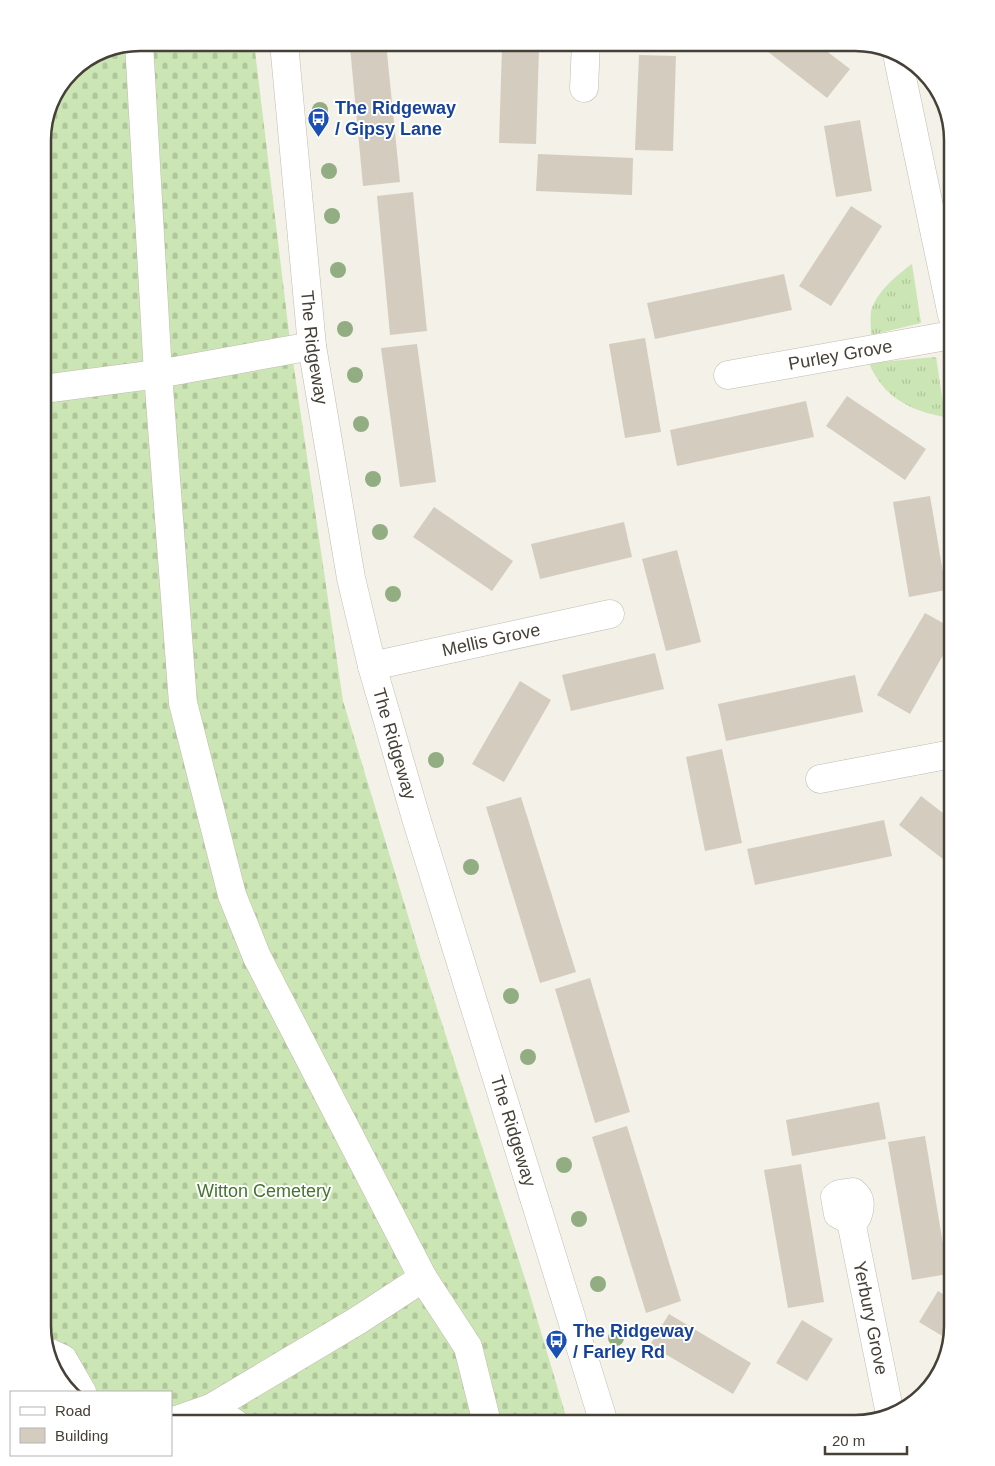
<svg xmlns="http://www.w3.org/2000/svg" width="995" height="1466" font-family="Helvetica,sans-serif">
<defs>
<pattern id="grass-tufts" width="24" height="20" patternUnits="userSpaceOnUse" patternTransform="scale(1.25)"><rect width="24" height="20" fill="#cbe5b4"/><path d="M3 7l-1-3M5 7V3M7 7l1-3M15 17l-1-3M17 17v-4M19 17l1-3" fill="none" stroke="#b0c69b"/></pattern>
<pattern id="cemetery-stones" width="16" height="16" patternUnits="userSpaceOnUse" patternTransform="scale(1.25)"><rect width="16" height="16" fill="#cbe5b4"/><path d="M2 7V4a2 2 0 0 1 4 0v3zM10 15v-3a2 2 0 0 1 4 0v3z" fill="#b0c69b"/></pattern>
</defs>
<rect width="100%" height="100%" fill="#f3f1e8"/>
<!-- grass -->
<g fill="url(#grass-tufts)">
<path d="M912,264L921,323L871,335C871,327 870,318 871,311C877,291 897,275 912,264Z"/>
<path d="M936,357L945,417C910,411 883,397 869,363Z"/>
</g>
<!-- cemetery -->
<path fill="url(#cemetery-stones)" d="M141,43H254L290,341L343,701L422,962L527,1285L568,1423H171V1392H72L55,1374L43,1325V134L50,103L71,71L103,50Z"/>
<!-- building -->
<g fill="#d4cdbf">
<path d="M386,43L400,182L363,186L350,47Z"/>
<path d="M757,43H816L850,69L827,98Z"/>
<path d="M502,48L539,49L536,144L499,143Z"/>
<path d="M639,55L676,56L673,151L635,150Z"/>
<path d="M860,120L872,191L836,197L824,126Z"/>
<path d="M538,154L633,158L632,195L536,191Z"/>
<path d="M413,192L427,331L390,335L377,196Z"/>
<path d="M851,206L882,226L831,306L799,286Z"/>
<path d="M784,274L792,310L655,339L647,303Z"/>
<path d="M645,338L661,432L625,438L609,344Z"/>
<path d="M417,344L436,482L400,487L381,348Z"/>
<path d="M847,396L926,449L905,480L826,426Z"/>
<path d="M806,401L814,437L677,466L670,430Z"/>
<path d="M930,496L946,590L909,597L893,502Z"/>
<path d="M434,507L513,561L492,591L413,537Z"/>
<path d="M624,522L632,557L540,579L531,544Z"/>
<path d="M677,550L701,642L666,651L642,559Z"/>
<path d="M925,613L952,628V639L910,714L877,695Z"/>
<path d="M655,653L664,689L571,711L562,675Z"/>
<path d="M855,675L863,712L726,741L718,704Z"/>
<path d="M520,681L551,700L504,782L472,764Z"/>
<path d="M722,749L742,843L705,851L686,757Z"/>
<path d="M921,796L952,820V866L899,825Z"/>
<path d="M521,797L576,972L540,983L486,807Z"/>
<path d="M884,820L892,856L755,885L747,849Z"/>
<path d="M590,978L630,1112L595,1123L555,989Z"/>
<path d="M879,1102L886,1139L792,1156L786,1120Z"/>
<path d="M627,1126L681,1301L646,1313L592,1137Z"/>
<path d="M925,1136L948,1274L912,1280L888,1142Z"/>
<path d="M801,1164L824,1302L788,1308L764,1170Z"/>
<path d="M938,1291L952,1300V1326L949,1340L919,1322Z"/>
<path d="M669,1314L751,1363L733,1394L650,1345Z"/>
<path d="M802,1320L833,1339L807,1381L776,1363Z"/>
</g>
<g fill="none" stroke-linecap="round" stroke-linejoin="round">
<defs>
<g id="minor">
<path d="M139,43L158,374L183,703L232,895L257,957L423,1278L468,1347L487,1423"/>
<path id="s1" d="M284,43L312,346L351,578L372,666L416,818L604,1423"/>
<path d="M897,54L952,315"/>
<path d="M584,88L586,43"/>
<path id="s2" d="M728,375L952,335"/>
<path d="M43,389L158,374L312,346"/>
<path id="s3" d="M372,666L610,614"/>
<path d="M820,779L952,754"/>
<path d="M853,1192C862,1199 861,1207 857,1217L851,1221L838,1214L835,1197L839,1194Z"/>
<path id="s4" d="M851,1221L890,1414"/>
<path d="M50,1353L63,1359L82,1392"/>
<path d="M211,1408L235,1423"/>
<path d="M171,1422L211,1408L357,1321L423,1278"/>
</g>
</defs>
<!-- minor casing -->
<use href="#minor" stroke="#c1bcae" stroke-width="29"/>
<!-- minor -->
<use href="#minor" stroke="#fff" stroke-width="28"/>
</g>
<!-- trees -->
<g fill="#92ad82">
<circle cx="320" cy="110" r="8"/>
<circle cx="329" cy="171" r="8"/>
<circle cx="332" cy="216" r="8"/>
<circle cx="338" cy="270" r="8"/>
<circle cx="345" cy="329" r="8"/>
<circle cx="355" cy="375" r="8"/>
<circle cx="361" cy="424" r="8"/>
<circle cx="373" cy="479" r="8"/>
<circle cx="380" cy="532" r="8"/>
<circle cx="393" cy="594" r="8"/>
<circle cx="436" cy="760" r="8"/>
<circle cx="471" cy="867" r="8"/>
<circle cx="511" cy="996" r="8"/>
<circle cx="528" cy="1057" r="8"/>
<circle cx="564" cy="1165" r="8"/>
<circle cx="579" cy="1219" r="8"/>
<circle cx="598" cy="1284" r="8"/>
<circle cx="616" cy="1338" r="8"/>
</g>
<!-- icons -->
<defs>
<symbol id="bus-pin" viewBox="-11 -11 22 30"><path d="M0 17L-7.5 6A9.5 9.5 0 1 1 7.5 6Z" fill="#1a4fb4" stroke="#fff"/><path d="M-5-6H5V4H4V6H2V4H-2V6H-4V4H-5ZM-3.5-4V0h7V-4ZM-3.5 1.2v1.5H-2V1.2ZM2 1.2v1.5H3.5V1.2Z" fill="#fff"/></symbol>
</defs>
<g fill-rule="evenodd">
<use href="#bus-pin" x="306" y="106" width="25" height="34"/>
<use href="#bus-pin" x="544" y="1328" width="25" height="34"/>
</g>
<g text-anchor="middle" stroke-width="4" stroke-linejoin="round" paint-order="stroke">
<!-- transit labels -->
<g font-size="18" font-weight="bold" fill="#164399" stroke="#fff" text-anchor="start">
<text x="335" y="114">The Ridgeway<tspan x="335" dy="21">/ Gipsy Lane</tspan></text>
<text x="573" y="1337">The Ridgeway<tspan x="573" dy="21">/ Farley Rd</tspan></text>
</g>
<!-- street labels -->
<g font-size="18" fill="#464137" stroke="#fff">
<text dy="6" stroke="none"><textPath href="#s1" startOffset="306">The Ridgeway</textPath></text>
<text dy="6" stroke="none"><textPath href="#s2" startOffset="114">Purley Grove</textPath></text>
<text dy="6" stroke="none"><textPath href="#s3" startOffset="122">Mellis Grove</textPath></text>
<text dy="6" stroke="none"><textPath href="#s1" startOffset="711">The Ridgeway</textPath></text>
<text dy="6" stroke="none"><textPath href="#s1" startOffset="1116">The Ridgeway</textPath></text>
<text dy="6" stroke="none"><textPath href="#s4" startOffset="99">Yerbury Grove</textPath></text>
</g>
<!-- park labels -->
<g font-size="18" fill="#43752e" stroke="#fff">
<text x="264" y="1197">Witton Cemetery</text>
</g>
</g>
<!-- crop -->
<path d="M0 0H995V1466H0ZM140 51H855A89 89 0 0 1 944 140V1326A89 89 0 0 1 855 1415H140A89 89 0 0 1 51 1326V140A89 89 0 0 1 140 51Z" fill="#fff" fill-rule="evenodd"/>
<path fill="none" stroke="#464137" stroke-width="2.5" d="M140 51H855A89 89 0 0 1 944 140V1326A89 89 0 0 1 855 1415H140A89 89 0 0 1 51 1326V140A89 89 0 0 1 140 51Z"/>
<!-- legend -->
<rect x="10" y="1391" width="162" height="65" fill="#ffffff" stroke="#b5b3af"/>
<rect x="20" y="1407" width="25" height="8" fill="#ffffff" stroke="#b5b3af"/>
<text x="55" y="1416" font-size="15" fill="#464137">Road</text>
<rect x="20" y="1428" width="25" height="15" fill="#d4cdbf" stroke="#b5b3af"/>
<text x="55" y="1441" font-size="15" fill="#464137">Building</text>
<!-- scale -->
<path d="M825 1446v8h82v-8" fill="none" stroke="#464137" stroke-width="2.5"/>
<text x="832" y="1446" font-size="15" fill="#464137" stroke="#ffffff" stroke-width="4" paint-order="stroke">20 m</text>
</svg>
